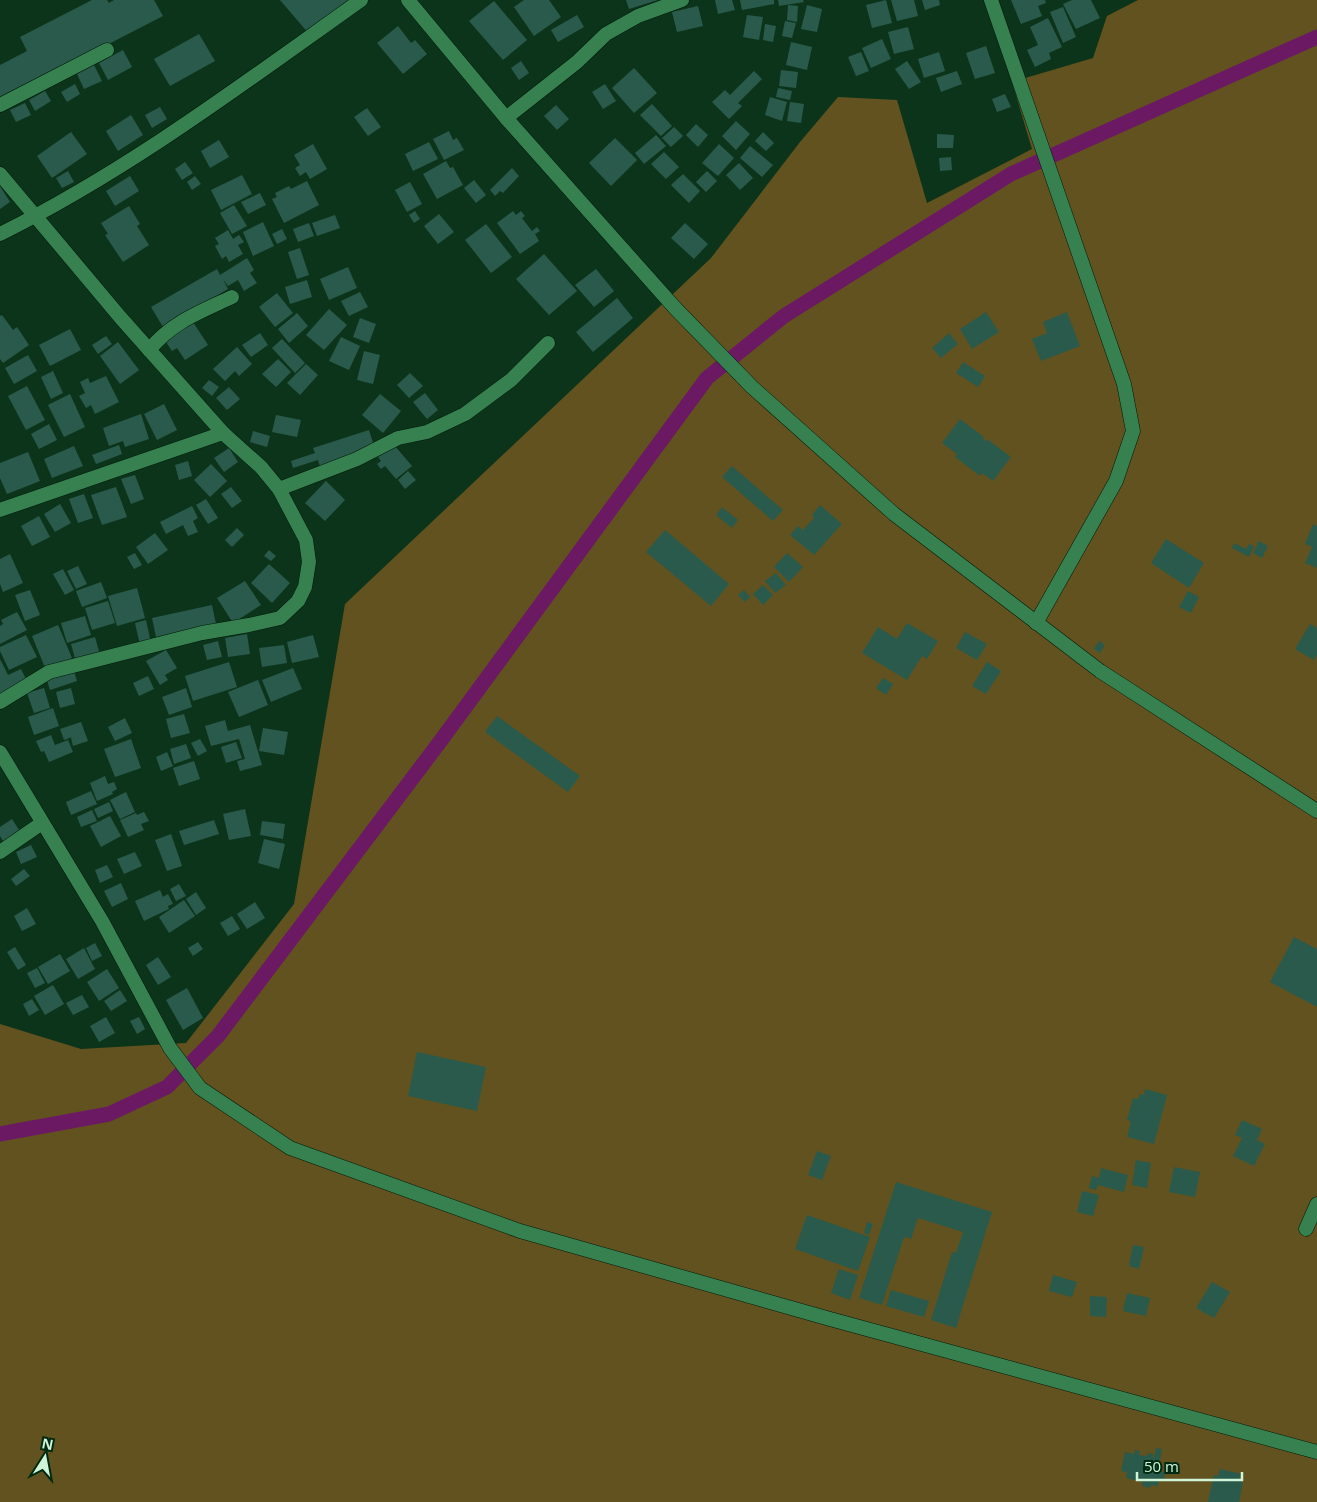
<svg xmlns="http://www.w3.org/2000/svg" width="1317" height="1502" font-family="'Open Sans',sans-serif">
<rect width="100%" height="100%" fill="#0c341b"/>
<!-- green -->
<path fill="#62521f" d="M1138,0H1317V1502H0V1024L81,1049L186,1043L294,904L345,604L711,258L800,142L838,97L897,100L927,203L1032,149L1012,82L1093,58L1107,16Z"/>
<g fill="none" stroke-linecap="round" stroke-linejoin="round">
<!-- canal -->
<path stroke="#6c1964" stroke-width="15" d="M0,1134L109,1114L167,1087L218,1036L439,743L707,378L784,316L1011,174L1317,37"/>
</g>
<!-- building -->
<g fill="#2a5a4c">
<path d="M92,0H107L109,3L114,0H154L163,16L0,100V65L27,51L20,37Z"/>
<path d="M280,0H352L310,35Z"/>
<path d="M524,0H549L561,17L534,36L514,7Z"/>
<path d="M626,0H658L629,9Z"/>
<path d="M715,0H732L735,10L718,14Z"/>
<path d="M740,0H774V4L742,10Z"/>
<path d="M778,0H803L804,2L779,6Z"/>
<path d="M886,0L892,23L872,28L866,5Z"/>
<path d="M891,0H914L918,16L897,21Z"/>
<path d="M922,0H939L940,5L925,10Z"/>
<path d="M1011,0H1045L1046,3L1038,6L1042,16L1021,24Z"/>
<path d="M1072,0H1091L1100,18L1076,29L1063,4Z"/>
<path d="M494,1L527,40L503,60L469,21Z"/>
<path d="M788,5L798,6L797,22L787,20Z"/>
<path d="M807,5L822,9L817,32L801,29Z"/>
<path d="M698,6L703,26L677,32L672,12Z"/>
<path d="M1063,7L1076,37L1063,43L1050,12Z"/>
<path d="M577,15L584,27L558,42L551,30Z"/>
<path d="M747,15L763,17L759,40L743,37Z"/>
<path d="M1048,18L1062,47L1049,53L1051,59L1035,67L1027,50L1038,45L1030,27Z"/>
<path d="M785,21L796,23L792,38L782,36Z"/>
<path d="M765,24L776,26L773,42L763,40Z"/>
<path d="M398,26L411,43L415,40L427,54L403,74L377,43Z"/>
<path d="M908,27L914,49L894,54L888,32Z"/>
<path d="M199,34L215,61L170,86L154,59Z"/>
<path d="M882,39L891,59L871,68L862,48Z"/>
<path d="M791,42L812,47L807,70L786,65Z"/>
<path d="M986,46L995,73L975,79L966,53Z"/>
<path d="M123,50L132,67L108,80L99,63Z"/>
<path d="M861,52L869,71L856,76L848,57Z"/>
<path d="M939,52L945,71L924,78L918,59Z"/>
<path d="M521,61L529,73L519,80L511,68Z"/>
<path d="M907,61L921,82L909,89L895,69Z"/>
<path d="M94,65L102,81L84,89L77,74Z"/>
<path d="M634,68L657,93L634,113L612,88Z"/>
<path d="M781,70L798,72L796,88L779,86Z"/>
<path d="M754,71L762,79L738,103L742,106L729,119L712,102L725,90L730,95Z"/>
<path d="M957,71L962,84L941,92L936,78Z"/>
<path d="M75,84L80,94L67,102L61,92Z"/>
<path d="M605,84L616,101L603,109L592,92Z"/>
<path d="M778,88L792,91L790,100L776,97Z"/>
<path d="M45,91L51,101L35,111L29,100Z"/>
<path d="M1005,94L1011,107L997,112L992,99Z"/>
<path d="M770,97L787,102L782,121L765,115Z"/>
<path d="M790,102L804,104L801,123L787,121Z"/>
<path d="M25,103L31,115L16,122L10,110Z"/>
<path d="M652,104L672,126L661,136L640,115Z"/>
<path d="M556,105L569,119L557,130L544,116Z"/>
<path d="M160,107L167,119L152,128L145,115Z"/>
<path d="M367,108L381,127L368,136L354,117Z"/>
<path d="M131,115L143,135L118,151L106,131Z"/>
<path d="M736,121L750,134L736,150L722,136Z"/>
<path d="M696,124L708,135L698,147L686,135Z"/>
<path d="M674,127L683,136L671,147L662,138Z"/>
<path d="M449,131L453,140L457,138L464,150L444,160L433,139Z"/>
<path d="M71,132L87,154L52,178L37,156Z"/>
<path d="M763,132L774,143L766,151L755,141Z"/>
<path d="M937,134L954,135L953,148H937Z"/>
<path d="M656,135L666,146L644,164L635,153Z"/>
<path d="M615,138L637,160L611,186L589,163Z"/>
<path d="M219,140L229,157L210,168L201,151Z"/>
<path d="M429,142L438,159L413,171L405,154Z"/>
<path d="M313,144L327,169L310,179L306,172L300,176L295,168L300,165L294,155Z"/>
<path d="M719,144L734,158L718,176L702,163Z"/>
<path d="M750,146L773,165L762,177L740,158Z"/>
<path d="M664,152L679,167L666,179L651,164Z"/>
<path d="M951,157L952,170L940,171L939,158Z"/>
<path d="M446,161L450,168L453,167L463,185L437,199L423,174Z"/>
<path d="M185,162L193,173L182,180L175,169Z"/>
<path d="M739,163L753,178L740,190L726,175Z"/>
<path d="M512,168L519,176L503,193L500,191L495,196L490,190Z"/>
<path d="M68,171L74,182L62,188L56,178Z"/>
<path d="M707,171L717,181L706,192L696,182Z"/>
<path d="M683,174L700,191L689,203L671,185Z"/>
<path d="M242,175L252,194L221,210L211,190Z"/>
<path d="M130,176L139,191L115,206L106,191Z"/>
<path d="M195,176L201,184L192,190L187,182Z"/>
<path d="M474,180L486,195L476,203L464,188Z"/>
<path d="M307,181L319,205L284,223L272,199L277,197L275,193L289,186L291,189Z"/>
<path d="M410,182L422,204L407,212L395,190Z"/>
<path d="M0,186L10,202L0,209Z"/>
<path d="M260,193L266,205L248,214L241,202Z"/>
<path d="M234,205L247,226L232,234L220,213Z"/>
<path d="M129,206L140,224L137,226L149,245L123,262L105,235L108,234L101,223Z"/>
<path d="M415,211L420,219L414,223L409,215Z"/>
<path d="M513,211L516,215L521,211L525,216L522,218L532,231L537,227L540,231L535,234L539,241L520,254L497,223Z"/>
<path d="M439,214L454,232L438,244L424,226Z"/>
<path d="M335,215L340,228L317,236L312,223Z"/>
<path d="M263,222L274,246L253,256L243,232Z"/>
<path d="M309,223L314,236L298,242L293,229Z"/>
<path d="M685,223L708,244L694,259L671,238Z"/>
<path d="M486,224L512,257L491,273L465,240Z"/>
<path d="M282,229L287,239L277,244L272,234Z"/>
<path d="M228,230L233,239L239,235L244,242L238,245L243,254L229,262L226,256L222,259L215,246L219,244L215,238Z"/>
<path d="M300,248L309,275L297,279L288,252Z"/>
<path d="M544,254L577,291L549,315L516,279Z"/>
<path d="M247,258L254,270L250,273L257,283L244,291L238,280L228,286L223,279L228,289L163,327L151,307L217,269L220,275Z"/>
<path d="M348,267L357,288L329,300L320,279Z"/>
<path d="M596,269L614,291L594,307L575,285Z"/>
<path d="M307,280L312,297L290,304L285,287Z"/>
<path d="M360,292L368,307L349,316L341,301Z"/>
<path d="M277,293L293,313L275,327L259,307Z"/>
<path d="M617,298L633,318L593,352L576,332Z"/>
<path d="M329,309L347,325L324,350L306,335Z"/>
<path d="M986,312L999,332L972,349L960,329Z"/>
<path d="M1067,312L1080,346L1041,361L1032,339L1047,333L1043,322Z"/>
<path d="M297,313L308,326L289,343L278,329Z"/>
<path d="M2,315L13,330L17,327L29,345L3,363L0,359V316Z"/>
<path d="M360,318L376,324L369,343L353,337Z"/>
<path d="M193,322L208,345L185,360L177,348L172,351L166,342L171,338L170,337Z"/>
<path d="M70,329L81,350L50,366L39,345Z"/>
<path d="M260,333L268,345L251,357L242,345Z"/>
<path d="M949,333L958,344L941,358L932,348Z"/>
<path d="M106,336L112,344L98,354L92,345Z"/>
<path d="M341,337L360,346L349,370L329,361Z"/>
<path d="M282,339L305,363L295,373L272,348Z"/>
<path d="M118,342L139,370L120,384L100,356Z"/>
<path d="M237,347L252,364L239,376L235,371L225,381L213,369Z"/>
<path d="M364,351L380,355L373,384L357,380Z"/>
<path d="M28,355L37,371L14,384L5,368Z"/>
<path d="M278,359L291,372L276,387L262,374Z"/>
<path d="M963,362L985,376L978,387L956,373Z"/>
<path d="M306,364L318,375L300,395L287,383Z"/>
<path d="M53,371L63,393L51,399L41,377Z"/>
<path d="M410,373L423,386L409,398L397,385Z"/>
<path d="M106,376L119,402L95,414L91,405L86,408L79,396L85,393L80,382L88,378L90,383Z"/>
<path d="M209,380L219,387L212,396L202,388Z"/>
<path d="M27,386L45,420L26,430L8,396Z"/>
<path d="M229,387L240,399L227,410L216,398Z"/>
<path d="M425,393L438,410L427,419L413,402Z"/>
<path d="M70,394L85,427L64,437L48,405Z"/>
<path d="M380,394L401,411L383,433L362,415Z"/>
<path d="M164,404L177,430L157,440L144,414Z"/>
<path d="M141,414L149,439L125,447L123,441L109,446L103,428Z"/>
<path d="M276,415L301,420L297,437L272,432Z"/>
<path d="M960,419L984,437L982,438L986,441L987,439L1011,457L993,481L982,473L980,476L955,457L957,454L942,443Z"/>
<path d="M49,424L57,440L39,449L31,434Z"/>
<path d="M369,430L375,449L320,467L318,460L293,468L291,461L315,453L313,448Z"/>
<path d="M253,431L270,436L267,447L250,442Z"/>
<path d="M119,445L122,454L96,464L92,455Z"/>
<path d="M394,445L412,466L396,479L385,466L381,469L377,464L381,461L378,457Z"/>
<path d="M74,446L83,466L52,478L44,459Z"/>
<path d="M229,448L238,462L224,472L214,458Z"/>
<path d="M28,452L40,481L7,494L0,478V463Z"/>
<path d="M188,461L192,476L179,480L175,465Z"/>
<path d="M211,464L227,481L210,497L194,480Z"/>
<path d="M732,466L783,510L773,521L722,477Z"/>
<path d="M408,471L416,480L405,489L398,480Z"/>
<path d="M135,475L144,499L131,504L121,479Z"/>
<path d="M326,481L345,500L325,521L305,503Z"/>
<path d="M116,487L127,517L102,525L91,495Z"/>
<path d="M231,487L242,501L232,508L221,494Z"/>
<path d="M84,494L93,518L78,523L69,499Z"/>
<path d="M206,499L218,518L208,524L196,505Z"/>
<path d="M60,504L71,523L55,532L44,514Z"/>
<path d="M820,505L842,524L814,555L790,535L798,526L803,530L814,518L812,515Z"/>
<path d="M192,506L198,518L193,521L198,532L188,536L183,525L166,534L160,522Z"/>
<path d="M722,507L738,520L732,528L716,515Z"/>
<path d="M39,516L50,537L32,546L21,526Z"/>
<path d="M1313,524L1317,526V568L1305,563L1312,547L1305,544Z"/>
<path d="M237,528L244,535L232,547L225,540Z"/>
<path d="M665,530L729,584L711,606L646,552Z"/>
<path d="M155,533L168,550L148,564L136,547Z"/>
<path d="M1166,539L1204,563L1189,588L1151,563Z"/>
<path d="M1259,541L1268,546L1262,558L1253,553Z"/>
<path d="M1234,543L1246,549L1249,544L1254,546L1249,557L1232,548Z"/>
<path d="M269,550L276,556L271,561L264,556Z"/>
<path d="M135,553L142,565L134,569L127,557Z"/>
<path d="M787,553L803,567L789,582L774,567Z"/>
<path d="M10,554L23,583L3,592L0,584V559Z"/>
<path d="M269,564L290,583L272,603L251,583Z"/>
<path d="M78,566L87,584L76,589L67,571Z"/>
<path d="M63,569L74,590L65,595L53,574Z"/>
<path d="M776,573L786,585L775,593L765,581Z"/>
<path d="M245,581L261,605L233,623L217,598Z"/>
<path d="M101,582L107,598L82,607L76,591Z"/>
<path d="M763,585L773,595L763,605L753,594Z"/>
<path d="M137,588L145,618L117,626L108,596Z"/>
<path d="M30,590L40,615L25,621L15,595Z"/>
<path d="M744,590L750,597L745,602L738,595Z"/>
<path d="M1188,591L1199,597L1191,613L1179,607Z"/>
<path d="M108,601L115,623L92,630L85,608Z"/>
<path d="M212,605L216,624L156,637L152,618Z"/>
<path d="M17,612L27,630L0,644V626L3,624L1,620Z"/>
<path d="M85,616L91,635L67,643L61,623Z"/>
<path d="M146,620L151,643L140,645L135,623Z"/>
<path d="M907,623L938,641L927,659L922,656L907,680L862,653L878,627L897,639Z"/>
<path d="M1310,624L1317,628V655L1314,660L1295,649Z"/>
<path d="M58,625L72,658L46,670L32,636Z"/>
<path d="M965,632L987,644L977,660L956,648Z"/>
<path d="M247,634L250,654L228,657L225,638Z"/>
<path d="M26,635L37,657L9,670L0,651V647Z"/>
<path d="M313,635L319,657L292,663L287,642Z"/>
<path d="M95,637L100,655L76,662L71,644Z"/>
<path d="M218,641L222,657L207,660L203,645Z"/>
<path d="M1099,641L1105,645L1100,653L1094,649Z"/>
<path d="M284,645L287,663L262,667L259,648Z"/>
<path d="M166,650L177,668L165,675L168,680L160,685L146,661Z"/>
<path d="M0,659L8,675L21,669L27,681L0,694Z"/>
<path d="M229,662L237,687L193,701L185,676Z"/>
<path d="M987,662L1001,671L986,694L972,686Z"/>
<path d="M73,668L77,681L50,690L46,677Z"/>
<path d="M293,668L302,689L271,702L262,680Z"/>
<path d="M148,676L154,689L139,696L133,683Z"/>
<path d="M883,678L893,684L886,695L876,688Z"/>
<path d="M258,680L268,705L239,717L228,692Z"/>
<path d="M44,688L50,708L34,713L27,693Z"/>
<path d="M71,688L75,704L60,708L56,692Z"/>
<path d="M186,688L192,707L169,715L162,697Z"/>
<path d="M53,708L59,726L34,735L28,717Z"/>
<path d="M184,714L190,733L171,738L166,719Z"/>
<path d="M497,716L580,776L568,792L485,732Z"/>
<path d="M125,718L132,733L115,741L108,727Z"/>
<path d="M225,720L228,731L250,725L262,765L240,771L237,761L245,759L239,739L211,746L205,726Z"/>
<path d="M81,722L88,741L73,746L71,738L72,737L64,740L60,729Z"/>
<path d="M263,728L288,732L284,755L259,751Z"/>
<path d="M51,735L55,745L68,740L73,752L49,762L44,751L41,752L36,741Z"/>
<path d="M131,739L141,768L115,777L104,749Z"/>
<path d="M200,739L207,751L198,756L191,743Z"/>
<path d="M236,742L242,758L226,763L221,747Z"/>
<path d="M186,744L191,758L174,764L170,749Z"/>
<path d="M167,752L173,766L161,771L156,757Z"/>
<path d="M194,761L200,779L179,786L173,768Z"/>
<path d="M105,776L108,784L114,782L117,789L112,792L113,794L97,801L90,783Z"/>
<path d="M91,791L97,804L71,815L66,802Z"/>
<path d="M126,792L135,812L120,819L110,800Z"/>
<path d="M109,802L113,811L98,818L94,809Z"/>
<path d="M245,809L251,836L229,840L223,814Z"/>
<path d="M92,810L97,821L81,827L77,817Z"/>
<path d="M144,812L149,821L141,824L144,830L128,837L120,820L136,813L137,815Z"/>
<path d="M110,816L121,836L101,847L90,826Z"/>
<path d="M12,819L19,830L3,841L0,836V827Z"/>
<path d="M214,820L219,834L184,845L179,831Z"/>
<path d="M262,821L285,824L283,839L260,835Z"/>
<path d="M171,834L182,866L167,871L155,840Z"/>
<path d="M264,839L285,844L279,869L258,863Z"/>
<path d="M31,845L37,857L21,864L16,852Z"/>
<path d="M135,852L142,866L124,874L117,859Z"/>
<path d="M107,865L113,877L100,883L95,870Z"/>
<path d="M24,869L30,876L16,886L11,879Z"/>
<path d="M121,883L128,899L112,907L104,891Z"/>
<path d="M179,884L186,896L176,901L170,889Z"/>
<path d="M160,890L163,897L168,894L173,904L168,906L169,909L144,921L135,901Z"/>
<path d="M196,892L206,908L196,915L186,899Z"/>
<path d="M184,900L195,916L169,933L159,917Z"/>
<path d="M255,902L265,918L247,929L237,914Z"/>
<path d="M27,908L36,924L22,931L14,916Z"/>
<path d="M232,916L240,929L228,936L220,923Z"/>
<path d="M1294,937L1317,949V1007L1270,982Z"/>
<path d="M198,942L203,949L193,956L188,948Z"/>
<path d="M95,943L102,956L92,961L86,948Z"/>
<path d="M15,947L26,965L18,970L7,952Z"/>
<path d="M84,948L95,969L78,979L66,959Z"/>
<path d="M60,954L70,971L48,984L38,967Z"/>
<path d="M158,957L171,977L158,985L146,965Z"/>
<path d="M37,968L45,983L35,988L27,973Z"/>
<path d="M107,969L119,988L99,1001L87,982Z"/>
<path d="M53,985L64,1004L45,1015L34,996Z"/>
<path d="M187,988L203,1018L183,1030L166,1000Z"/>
<path d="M120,990L127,1001L111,1011L104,1001Z"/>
<path d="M82,995L89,1007L73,1015L66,1003Z"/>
<path d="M32,999L39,1010L29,1016L23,1004Z"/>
<path d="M106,1017L115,1033L99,1042L90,1026Z"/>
<path d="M139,1017L145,1029L137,1034L130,1021Z"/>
<path d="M417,1052L486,1067L477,1111L408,1096Z"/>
<path d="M1145,1089L1167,1095L1154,1144L1127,1137L1131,1121L1127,1120L1133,1098L1138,1099L1140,1094L1144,1095Z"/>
<path d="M1242,1120L1262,1129L1257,1140L1265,1144L1254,1166L1233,1156L1242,1138L1235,1135Z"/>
<path d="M817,1151L831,1156L822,1180L808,1175Z"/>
<path d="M1136,1160L1151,1163L1147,1188L1132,1185Z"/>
<path d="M1174,1167L1200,1172L1195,1197L1169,1192Z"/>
<path d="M1101,1168L1128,1175L1124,1192L1098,1185L1096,1190L1089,1188L1092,1176L1099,1178Z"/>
<path d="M896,1182L992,1212L956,1328L931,1320L952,1252L956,1253L963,1232L918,1218L911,1239L904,1237L882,1305L859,1298Z"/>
<path d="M1082,1191L1099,1195L1093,1216L1077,1212Z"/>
<path d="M807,1215L870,1237L858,1271L795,1249Z"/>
<path d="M867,1222L873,1224L869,1235L864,1233Z"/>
<path d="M1133,1245L1144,1247L1139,1269L1129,1266Z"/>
<path d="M839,1269L858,1275L850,1300L831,1293Z"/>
<path d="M1053,1275L1077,1282L1072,1297L1049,1291Z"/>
<path d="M1212,1282L1230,1292L1214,1318L1196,1308Z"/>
<path d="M891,1290L929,1301L924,1317L886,1306Z"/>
<path d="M1127,1293L1150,1298L1146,1316L1123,1311Z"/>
<path d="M1090,1296L1107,1297L1106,1317L1090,1316Z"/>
<path d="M1156,1448L1162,1449L1159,1465L1163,1466L1162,1472L1165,1473L1164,1480L1159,1478L1158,1486L1151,1485L1150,1488L1142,1486L1143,1482L1126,1478L1127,1472L1121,1471L1125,1452L1134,1454L1135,1450L1140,1451L1139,1455L1147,1456L1148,1453L1153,1454V1457L1154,1458Z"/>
<path d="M1220,1469L1241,1474L1239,1481L1243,1482L1239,1502H1208L1214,1475L1218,1476Z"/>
</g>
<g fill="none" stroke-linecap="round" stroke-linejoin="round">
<defs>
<g id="minor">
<path d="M408,0L506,118L675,308L752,387L894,514L1100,671L1317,811"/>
<path d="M991,0L1124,384L1133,431L1116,481L1036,623"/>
<path d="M0,105L107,50"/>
<path d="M506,118L577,62L606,34L638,16L682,0"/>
<path d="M0,174L120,317L223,433L0,510"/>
<path d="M0,234C129,170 244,83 361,0"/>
<path d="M149,350C172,322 200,312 232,297"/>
<path d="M279,489L357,459L398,438L427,432L465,414L511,380L548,343"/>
<path d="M0,702L49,672L202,633L249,625L280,618L298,601L305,587L309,562L306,540L279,489L261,467L223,433"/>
<path d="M0,752L102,921L170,1048L200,1088L290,1148L520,1231L830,1319L1317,1452"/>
<path d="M0,852L42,823"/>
<path d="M1306,1229L1317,1204"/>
</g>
</defs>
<!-- minor casing -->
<use href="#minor" stroke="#03190a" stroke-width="15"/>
<!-- minor -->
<use href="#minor" stroke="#378050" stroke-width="14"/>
</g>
<!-- north arrow -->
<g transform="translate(45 1457) rotate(11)" stroke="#012a12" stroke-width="4" paint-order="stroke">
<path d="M0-4L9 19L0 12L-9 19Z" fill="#d0f4d8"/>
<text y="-8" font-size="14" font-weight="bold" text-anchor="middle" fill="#d0f4d8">N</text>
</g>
<!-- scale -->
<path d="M1137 1472v8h105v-8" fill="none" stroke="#d0f4d8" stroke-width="2.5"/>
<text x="1144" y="1472" font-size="15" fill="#d0f4d8" stroke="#012a12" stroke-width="4" paint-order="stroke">50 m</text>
</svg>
